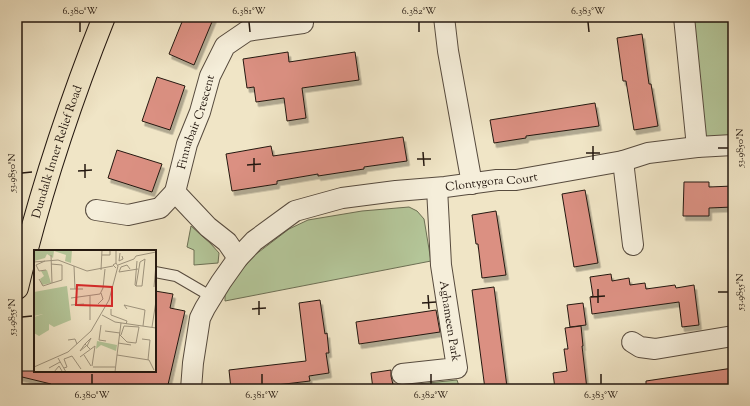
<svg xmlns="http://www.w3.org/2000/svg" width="750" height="406" font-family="'Sorts Mill Goudy',serif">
<defs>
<filter id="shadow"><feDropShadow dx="2.5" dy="4.5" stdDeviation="0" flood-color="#0004"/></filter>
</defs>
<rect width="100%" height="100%" fill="#f0e5c6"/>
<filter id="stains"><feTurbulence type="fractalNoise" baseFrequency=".005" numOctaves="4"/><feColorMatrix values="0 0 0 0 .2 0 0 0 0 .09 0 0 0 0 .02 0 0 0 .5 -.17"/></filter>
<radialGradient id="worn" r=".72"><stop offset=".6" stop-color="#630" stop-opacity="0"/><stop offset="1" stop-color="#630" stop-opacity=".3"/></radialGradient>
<!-- green -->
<g fill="#b4c699" stroke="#6c6f54">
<path d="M694,17H733V142L704,144Z"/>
<path d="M409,207L417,211L424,219L431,261L225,301V294L247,261L289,229L308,220L362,211Z"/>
<path d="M191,226L211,244L219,253L218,263L194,265V250L187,247Z"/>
<path d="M457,380L460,389H409L408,385Z"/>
</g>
<!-- building -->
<g fill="#db9082" stroke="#241810" filter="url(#shadow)">
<path d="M184,17H214L194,65L169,54Z"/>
<path d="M642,34L649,84H651L658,126L634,130L626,81H623L617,38Z"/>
<path d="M288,52L289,62L355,52L359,80L302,88L306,118L287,121L284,98L256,102L254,87L247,88L243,59Z"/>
<path d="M157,77L185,86L170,130L142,121Z"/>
<path d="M595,103L599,126L526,136V138L494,143L490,120Z"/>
<path d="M403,137L407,161L364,167V169L318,176V174L277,181V184L232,191L226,154L271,146L273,156Z"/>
<path d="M117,150L162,164L152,192L108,178Z"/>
<path d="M684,182H709V187L733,186V207L709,208V216H683Z"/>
<path d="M585,190L598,263L574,267L562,194Z"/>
<path d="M496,211L506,275L482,278L478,244H476L472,215Z"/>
<path d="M611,274L612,281L629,278L630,285L645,283L646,289L675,285L676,288L694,285L699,325L682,327L679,302L592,314L590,297L593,296L590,277Z"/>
<path d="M494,287L507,387L485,389L472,290Z"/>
<path d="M155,291L173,294L170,308L185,311L167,389H50L51,384L18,376V371H155Z"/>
<path d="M320,300L325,334L327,333L329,353H326L329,373L309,376L310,381L243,389H231L229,370L306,361L299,303Z"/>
<path d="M583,303L586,325L570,327L567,305Z"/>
<path d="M436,310L440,332L359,344L356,322Z"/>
<path d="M581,326L583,346H582L587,389H555L553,373L567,371L564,349H568L565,328Z"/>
<path d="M733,368V385L712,388L713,389H646V381Z"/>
<path d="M391,370V376L394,389H373L371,373Z"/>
</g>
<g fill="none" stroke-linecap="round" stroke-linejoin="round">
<defs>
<path id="service" d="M155,272L176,276L212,297"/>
<g id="minor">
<path d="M444,17L448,51L472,184"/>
<path d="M684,17L697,147"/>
<path d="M623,161L633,245"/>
<path d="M96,210L128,215L160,208L175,192"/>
<path id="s1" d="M238,258L227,242L208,227L175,192L187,144L200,112L210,76L225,46L247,31L303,23"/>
<path d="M632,342L640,347L655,349L733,336"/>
<path d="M402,374L457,368L441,265L437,188"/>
<path id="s2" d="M191,389L193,363L200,318L205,308L221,282L238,258L254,241L295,211L342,198L396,191L445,187L497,180H516L623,161L648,153L697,147L733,145"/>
</g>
<g id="primary">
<path id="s3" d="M17,288C39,196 69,105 104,17"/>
</g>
</defs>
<!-- service casing -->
<use href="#service" stroke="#574b3e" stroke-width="12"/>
<!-- minor casing -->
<use href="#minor" stroke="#574b3e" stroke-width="22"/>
<!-- primary casing -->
<use href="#primary" stroke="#241810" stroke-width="24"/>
<!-- service -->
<use href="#service" stroke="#f5eeda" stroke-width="10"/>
<!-- minor -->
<use href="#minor" stroke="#f5eeda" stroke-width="20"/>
<!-- primary -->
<use href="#primary" stroke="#f0e5c6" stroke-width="22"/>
</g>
<!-- ticks -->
<path fill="none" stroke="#241810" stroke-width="1.5" d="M80,22V32M249,22L250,32M419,22V32M588,22L589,32M593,146V160M718,148H728M423,152L424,166M586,153H600M254,158V172M417,159H431M85,164V178M247,165L261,164M78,171L92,170M22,173L32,172M598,289V303M718,292H728M428,295L429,309M591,297L605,296M259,301V315M422,303L436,302M252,309L266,308M22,317L32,316M92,374V384M262,374V384M431,374V384M601,374V384"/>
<g text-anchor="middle" stroke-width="3" stroke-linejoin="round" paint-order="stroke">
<!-- street labels -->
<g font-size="12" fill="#241810" stroke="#f5eeda">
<text dy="4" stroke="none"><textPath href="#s1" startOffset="165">Finnabair Crescent</textPath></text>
<text dy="4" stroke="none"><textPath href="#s3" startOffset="142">Dundalk Inner Relief Road</textPath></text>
<text dy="4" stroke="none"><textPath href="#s2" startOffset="416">Clontygora Court</textPath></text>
<text transform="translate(450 321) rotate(81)" y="4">Aghameen Park</text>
</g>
</g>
<!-- overview -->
<g transform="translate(34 250)">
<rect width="122" height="122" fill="#f0e5c6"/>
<path d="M0,0H38L37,13L31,11L32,5L20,1L19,8L13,4L11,8L0,11ZM13,20L17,33L8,35L6,29L10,26L7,21ZM33,36L37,70L20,77L15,74V80L5,86L0,83V67L9,64L0,66V42ZM63,91L83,95L82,101L67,95L62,99Z" fill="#b4c699"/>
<path fill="none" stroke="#9e937d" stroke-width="1" d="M86,3L85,11L89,9L88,6M68,5H76V0M11,11L2,15L5,21L12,20M0,12L24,10L53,21L79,16M82,13V0M17,14L28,15V30L18,33M84,15L100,9L102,6L122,2M40,16L41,39M96,19L93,15L87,17L85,22L104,19M67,20L68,0M5,29L9,36L18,33L17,5M102,36L106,12L111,9L108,36H102L101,35L103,11M120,37L122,14M36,39H49M56,46V70M37,48L66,44L69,38L71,19M64,54L69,49L67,43M37,55L50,54M77,59V65L93,71L92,74M93,59L90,55L111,60L109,76M68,65L81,72L122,78M87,73L83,105L115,110L120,120M67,75L65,90L72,91M118,77L122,51M71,81L86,83M85,84L93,92L102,93L105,77L90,76L87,85M108,89L116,90L114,110M34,90L41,89L43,94M84,93L97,95M51,94L46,101L52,96M53,96L57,88L51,94L56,99M50,105L57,116M46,107L61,96L58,116M24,108L32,122M0,117L34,102L57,81L75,50L84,16L82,13L79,15L82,18M59,117H81M15,118L26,112M30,118L33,117L30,109L38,106L47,119M20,122L25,116L28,121M81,122L83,105"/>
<path fill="#d62828" fill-opacity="0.15" stroke="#d62828" stroke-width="2" d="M43,35L78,37V56L42,55Z"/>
<rect width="122" height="122" fill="none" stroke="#241810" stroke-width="2"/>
</g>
<!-- margin -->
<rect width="750" height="406" fill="none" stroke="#f0e5c6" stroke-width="44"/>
<rect x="22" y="22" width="706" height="362" fill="none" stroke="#241810" stroke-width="1.5"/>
<g font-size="10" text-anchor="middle" fill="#241810">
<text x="80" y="14">6.380°W</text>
<text x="249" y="14">6.381°W</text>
<text x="419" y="14">6.382°W</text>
<text x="588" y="14">6.383°W</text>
<text transform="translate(739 148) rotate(-90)" y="4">53.9850°N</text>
<text transform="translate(11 173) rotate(-90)" y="4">53.9850°N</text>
<text transform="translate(739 292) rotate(-90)" y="4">53.9855°N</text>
<text transform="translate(11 317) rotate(-90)" y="4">53.9855°N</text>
<text x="92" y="398">6.380°W</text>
<text x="262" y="398">6.381°W</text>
<text x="431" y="398">6.382°W</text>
<text x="601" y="398">6.383°W</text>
</g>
<rect width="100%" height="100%" filter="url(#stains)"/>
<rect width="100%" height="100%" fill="url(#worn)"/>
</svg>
